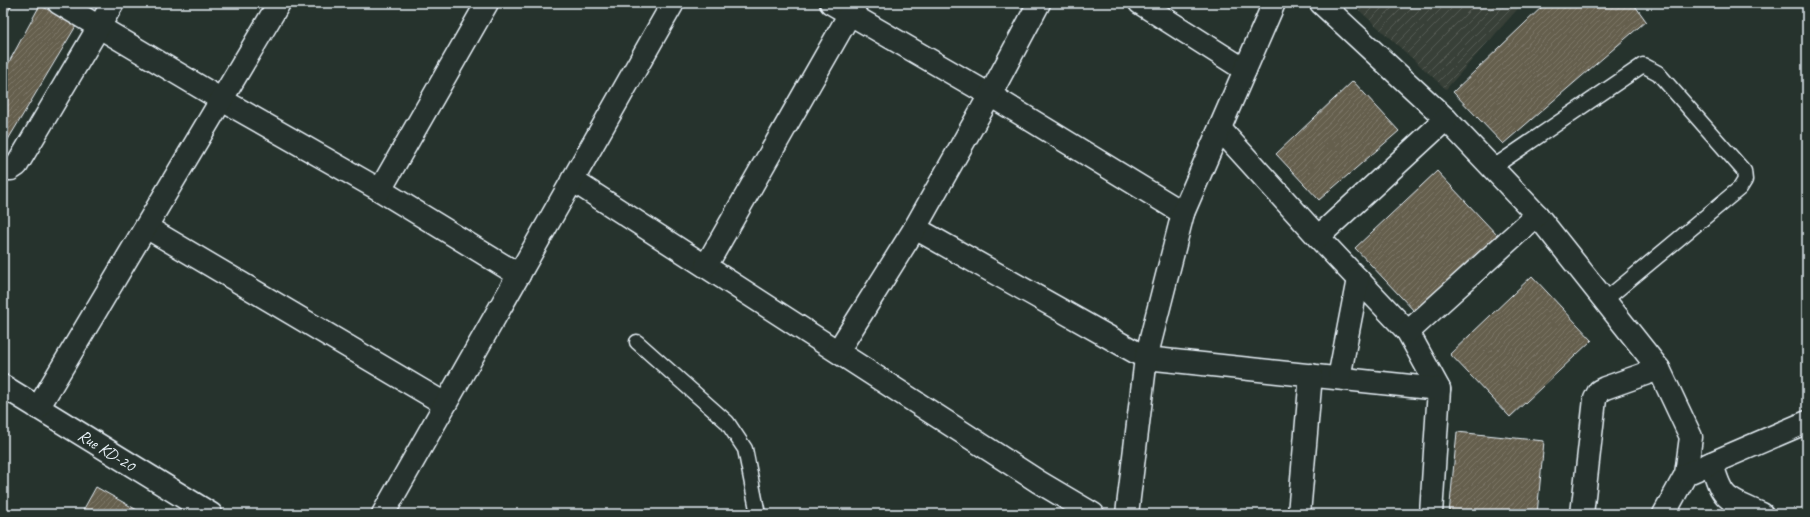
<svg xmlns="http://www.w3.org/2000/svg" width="1810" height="517" font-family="Caveat,sans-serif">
<defs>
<pattern id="industrial-furrows" width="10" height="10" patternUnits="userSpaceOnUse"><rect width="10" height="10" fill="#394037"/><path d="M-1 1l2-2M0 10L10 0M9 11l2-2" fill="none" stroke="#565c55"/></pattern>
<pattern id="building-hatch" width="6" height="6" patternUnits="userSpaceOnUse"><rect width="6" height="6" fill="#655f4e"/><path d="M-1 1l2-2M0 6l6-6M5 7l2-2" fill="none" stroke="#7b7668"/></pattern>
</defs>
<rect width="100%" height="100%" fill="#26332d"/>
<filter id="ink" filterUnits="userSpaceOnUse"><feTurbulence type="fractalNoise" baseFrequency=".025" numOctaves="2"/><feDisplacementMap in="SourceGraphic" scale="8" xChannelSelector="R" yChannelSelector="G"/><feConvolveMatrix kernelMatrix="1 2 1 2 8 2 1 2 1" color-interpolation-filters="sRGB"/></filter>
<g filter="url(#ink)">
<!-- industrial -->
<path fill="url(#industrial-furrows)" d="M1351,3H1523L1446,89Z"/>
<!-- building -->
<g fill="url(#building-hatch)" stroke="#e8f1f8">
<path d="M3,3H13L3,20Z"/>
<path d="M1546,3H1633L1646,21L1503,144L1453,92Z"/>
<path d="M40,5L76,26L3,148V73Z"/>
<path d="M1353,81L1399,131L1319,200L1276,154Z"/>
<path d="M1437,171L1497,235L1415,312L1355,248Z"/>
<path d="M1532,276L1592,340L1510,417L1450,354Z"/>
<path d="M1457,432L1544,441L1537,514H1449Z"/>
<path d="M96,487L137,510L135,514H81Z"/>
</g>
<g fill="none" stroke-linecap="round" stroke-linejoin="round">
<defs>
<g id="lane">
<path d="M1492,168L1643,65L1658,73L1744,171L1745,180L1740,188L1605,300"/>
<path d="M637,342L727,422L745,449L758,514"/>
</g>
<g id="street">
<path d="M59,3L222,100L380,190L519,275"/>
<path d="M831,3L990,95L1183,213"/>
<path d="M1140,3L1245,70"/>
<path d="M1321,3L1446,119L1537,215L1659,369L1691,437L1686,474L1664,514"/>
<path d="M1220,129L1318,237L1408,332L1439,389L1431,514"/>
<path d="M3,169H11L17,165L113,3"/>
<path d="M572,180L1039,482L1093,514"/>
<path d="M380,190L487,3"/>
<path d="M146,227L445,404"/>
<path d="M915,228L1146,358L1439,389"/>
<path d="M1318,237L1446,119"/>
<path d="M706,266L856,3"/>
<path d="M1408,332L1537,215"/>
<path d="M838,351L915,228L990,95L1039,3"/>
<path d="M1339,378L1358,279"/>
<path d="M3,386L211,514"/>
<path d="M38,408L279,3"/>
<path d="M1712,463C1722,501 1727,499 1762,514"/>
<path d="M1686,474L1807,422"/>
<path d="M383,514L673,3"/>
<path d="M1127,514L1146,358L1183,213L1274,3"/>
<path d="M1299,514L1311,375"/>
<path d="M1582,514L1595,399L1599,391L1605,388L1659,369"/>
</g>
</defs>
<!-- lane casing -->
<use href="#lane" stroke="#e8f1f8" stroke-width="17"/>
<!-- street casing -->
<use href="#street" stroke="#e8f1f8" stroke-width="25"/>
<!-- lane -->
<use href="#lane" stroke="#26332d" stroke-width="14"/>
<!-- street -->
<use href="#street" stroke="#26332d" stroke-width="22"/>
</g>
</g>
<g text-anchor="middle" stroke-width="3.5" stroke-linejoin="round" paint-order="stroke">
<!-- street labels -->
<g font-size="17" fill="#e8f1f8" stroke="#26332d">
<text transform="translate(107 450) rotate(32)" y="6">Rue KD-20</text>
</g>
</g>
<!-- margin -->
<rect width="1810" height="517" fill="none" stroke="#26332d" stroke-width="16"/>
<rect x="8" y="8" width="1794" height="501" fill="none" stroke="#e8f1f8" stroke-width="1.5" filter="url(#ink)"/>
</svg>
